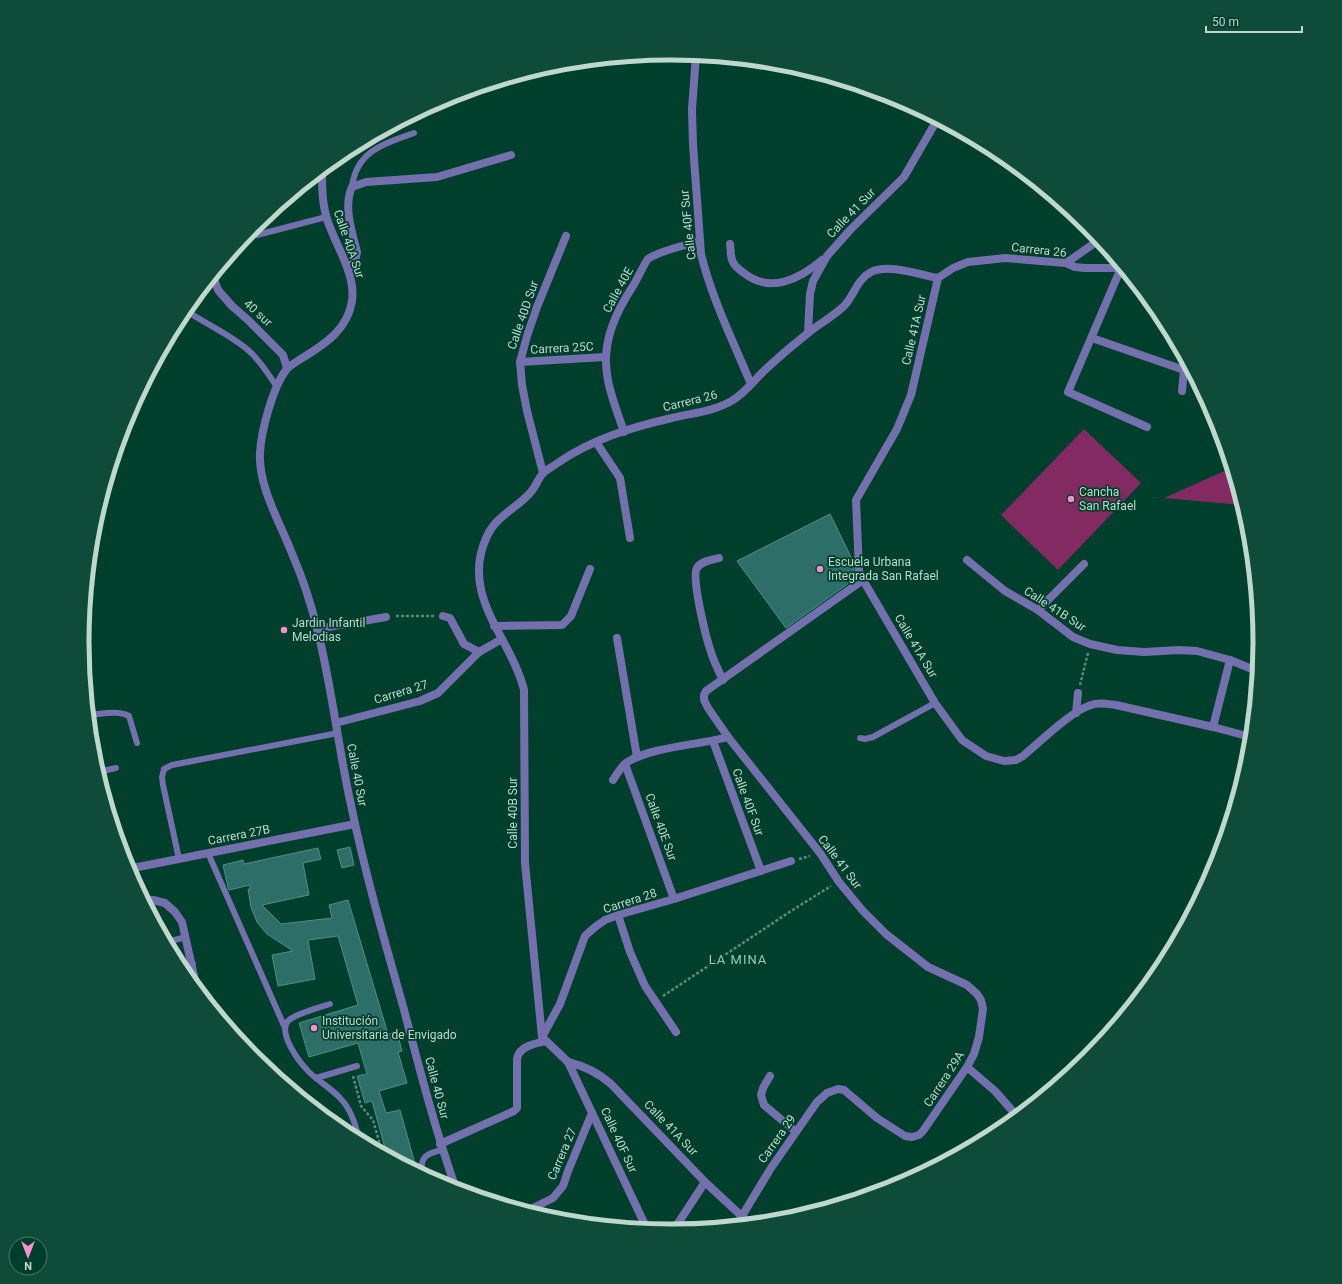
<svg xmlns="http://www.w3.org/2000/svg" width="1342" height="1284" font-family="Roboto,sans-serif">
<rect width="100%" height="100%" fill="#003f2c"/>
<!-- green -->
<g fill="#842a62">
<path d="M1084,429L1141,483L1058,570L1001,515Z"/>
<path d="M1231,468L1242,505L1164,498Z"/>
</g>
<!-- building -->
<g fill="#2d6f68" stroke="#4e8f87">
<path d="M830,514L853,561L854,572L856,578L786,628L737,561Z"/>
<path d="M350,847L354,865L342,868L337,850Z"/>
<path d="M318,848L321,859L303,863L309,895L262,905L281,924L332,918L329,905L348,900L388,1034L397,1032L402,1051L398,1052L407,1083L379,1091L386,1113L400,1110L417,1171L387,1155L372,1101L365,1103L357,1076L367,1074L358,1043L309,1057L299,1023L358,1005L338,936L308,940L315,979L278,986L272,955L293,951L267,934L257,922L251,907L248,889L250,890V885L229,890L228,887L223,865L243,860L244,864Z"/>
</g>
<g fill="none" stroke-linecap="round" stroke-linejoin="round">
<!-- path -->
<g stroke="#5c8a7a" stroke-width="2.5" stroke-dasharray="3 2" stroke-linecap="butt">
<path d="M396,616H435"/>
<path d="M1080,685L1088,653"/>
<path d="M799,859L810,856"/>
<path d="M663,996L791,911L831,886"/>
<path d="M353,1076L361,1106L373,1120L382,1152"/>
</g>
<!-- service -->
<g stroke="#7470ae" stroke-width="6">
<path d="M352,187C356,151 385,143 414,133"/>
<path d="M257,235L326,217"/>
<path d="M185,310C206,324 229,334 248,350C260,360 268,374 277,387"/>
<path d="M111,470L115,467L116,453"/>
<path d="M89,715C102,714 118,710 129,716L137,743"/>
<path d="M860,738L865,739L873,737L935,703"/>
<path d="M98,772L116,768"/>
<path d="M208,853L285,1028"/>
<path d="M179,859L163,785L162,777L164,769L172,765L338,733"/>
<path d="M167,942L186,937"/>
<path d="M180,967L193,964"/>
<path d="M330,1004C321,1007 296,1014 289,1020C276,1032 300,1063 309,1072C319,1082 331,1088 340,1098C351,1109 356,1125 359,1140"/>
<path d="M316,1078L357,1066"/>
<path d="M423,1174C418,1157 428,1153 442,1150"/>
</g>
<!-- minor -->
<g stroke="#7470ae" stroke-width="8">
<path d="M696,55L692,109L693,145L701,254C712,299 733,341 751,384"/>
<path d="M322,170C322,187 322,203 327,219C335,245 356,273 352,301C348,329 325,344 304,357C298,361 290,365 286,370C273,387 261,431 260,453C258,487 281,524 293,556C303,579 311,604 317,628C332,687 338,747 351,805C365,873 384,939 403,1006C419,1067 435,1129 456,1189"/>
<path d="M730,244C731,250 730,257 733,262C735,267 740,270 744,273C770,294 800,279 822,260"/>
<path d="M1066,263L1099,240"/>
<path d="M1121,268L1068,392L1147,427"/>
<path d="M1123,268H1085L1075,267L1066,263L1005,258L968,262L953,268L938,278L911,395L897,429L856,500L859,571L863,580L935,703L962,740L986,756L1004,761L1016,760L1023,756C1040,742 1071,711 1091,705C1099,702 1107,704 1116,705L1213,727L1251,737"/>
<path d="M348,270L356,257L357,252C352,232 343,206 352,187L366,182L437,177L511,155"/>
<path d="M213,276L218,290L232,306L248,320L283,355L287,368"/>
<path d="M808,332L810,294L813,281L827,256L851,229L904,177L937,120"/>
<path d="M1092,338L1184,370"/>
<path d="M520,362L605,357"/>
<path d="M1182,391L1185,360"/>
<path d="M624,432C618,413 609,393 607,374C602,341 616,312 633,286C637,280 645,262 648,259C658,251 687,245 700,241"/>
<path d="M596,442L620,478L630,538"/>
<path d="M543,473L527,411L522,385L520,362L527,336L537,307L566,236"/>
<path d="M719,558C712,560 701,561 697,568C691,577 706,637 710,649C713,660 718,670 723,680"/>
<path d="M967,560L1005,591L1038,610L1073,637L1090,644L1117,650L1144,652L1179,650L1197,651L1230,660L1257,671"/>
<path d="M1038,610L1084,564"/>
<path d="M443,616L450,618L464,644L479,652"/>
<path d="M494,626L562,625L571,616L590,569"/>
<path d="M317,629L386,617"/>
<path d="M617,638L637,757"/>
<path d="M1076,713L1078,693"/>
<path d="M336,723L420,701L438,693L479,652L502,639"/>
<path d="M1213,727L1230,660"/>
<path d="M713,741L761,871"/>
<path d="M625,764L674,899"/>
<path d="M613,780C617,774 621,767 626,763C649,747 699,745 728,737"/>
<path d="M128,869L355,824"/>
<path d="M145,901L153,900L165,903L175,912L182,922L197,989"/>
<path d="M618,915L630,952L645,986L676,1032"/>
<path d="M542,1037L560,1004L585,936L595,927L605,920L618,915L674,899L791,861"/>
<path d="M568,1062C584,1066 599,1073 611,1084L705,1182L749,1223"/>
<path d="M967,1067L995,1091L1017,1116"/>
<path d="M770,1076L763,1088L761,1095L764,1105L796,1132"/>
<path d="M440,1144L514,1111L517,1108V1059C519,1046 534,1044 546,1041"/>
<path d="M527,1211L553,1198L563,1186L568,1171L592,1113"/>
<path d="M742,1216L771,1168L817,1102L827,1093L838,1089L844,1090L877,1118L905,1136L912,1137L919,1135L923,1131L967,1067L974,1054L979,1037L983,1009L981,1000L977,994L967,985L928,967L886,934L863,911L839,882L820,853L728,737L708,708L704,700V695L706,691L863,580"/>
<path d="M647,1229L568,1062L542,1037L525,863L524,690C511,637 459,596 487,536C497,515 516,509 530,493C536,487 538,478 544,472C548,469 554,466 559,462C593,439 632,427 672,418C692,413 716,411 733,400C746,392 756,378 767,368C780,356 794,344 808,333C819,324 832,317 843,307C854,297 856,280 871,272C889,263 920,275 938,278"/>
<path d="M673,1231L705,1182"/>
</g>
</g>
<!-- markers -->
<g fill="#f890cb" stroke="#003f2c" stroke-width="1.5">
<circle cx="1071" cy="499" r="4"/>
<circle cx="820" cy="569" r="4"/>
<circle cx="284" cy="630" r="4"/>
<circle cx="314" cy="1028" r="4"/>
</g>
<g text-anchor="middle" stroke-width="3.5" stroke-linejoin="round" paint-order="stroke">
<!-- street labels -->
<g font-size="12" fill="#bed9cc" stroke="#003f2c">
<text transform="translate(851 213) rotate(-46)" y="4">Calle 41 Sur</text>
<text transform="translate(688 225) rotate(-96)" y="4">Calle 40F Sur</text>
<text transform="translate(349 244) rotate(71)" y="4">Calle 40A Sur</text>
<text transform="translate(1039 250) rotate(6)" y="4">Carrera 26</text>
<text transform="translate(618 290) rotate(-61)" y="4">Calle 40E</text>
<text transform="translate(258 313) rotate(42)" y="4">40 sur</text>
<text transform="translate(523 315) rotate(-71)" y="4">Calle 40D Sur</text>
<text transform="translate(914 330) rotate(-77)" y="4">Calle 41A Sur</text>
<text transform="translate(562 348) rotate(-3)" y="4">Carrera 25C</text>
<text transform="translate(690 401) rotate(-14)" y="4">Carrera 26</text>
<text transform="translate(1055 609) rotate(33)" y="4">Calle 41B Sur</text>
<text transform="translate(916 646) rotate(59)" y="4">Calle 41A Sur</text>
<text transform="translate(401 692) rotate(-17)" y="4">Carrera 27</text>
<text transform="translate(357 775) rotate(79)" y="4">Calle 40 Sur</text>
<text transform="translate(748 802) rotate(70)" y="4">Calle 40F Sur</text>
<text transform="translate(513 813) rotate(-90)" y="4">Calle 40B Sur</text>
<text transform="translate(661 827) rotate(70)" y="4">Calle 40E Sur</text>
<text transform="translate(239 835) rotate(-11)" y="4">Carrera 27B</text>
<text transform="translate(840 862) rotate(53)" y="4">Calle 41 Sur</text>
<text transform="translate(630 901) rotate(-18)" y="4">Carrera 28</text>
<text transform="translate(944 1079) rotate(-57)" y="4">Carrera 29A</text>
<text transform="translate(437 1088) rotate(75)" y="4">Calle 40 Sur</text>
<text transform="translate(671 1128) rotate(46)" y="4">Calle 41A Sur</text>
<text transform="translate(777 1139) rotate(-55)" y="4">Carrera 29</text>
<text transform="translate(619 1140) rotate(65)" y="4">Calle 40F Sur</text>
<text transform="translate(562 1154) rotate(-67)" y="4">Carrera 27</text>
</g>
<!-- poi labels -->
<g font-size="12" fill="#bed9cc" stroke="#003f2c" text-anchor="start">
<text x="1079" y="496">Cancha<tspan x="1079" dy="14">San Rafael</tspan></text>
<text x="828" y="566">Escuela Urbana<tspan x="828" dy="14">Integrada San Rafael</tspan></text>
<text x="292" y="627">Jardin Infantil<tspan x="292" dy="14">Melodias</tspan></text>
<text x="322" y="1025">Institución<tspan x="322" dy="14">Universitaria de Envigado</tspan></text>
</g>
<!-- neighbourhood labels -->
<g font-size="13" letter-spacing="1" fill="#95cdb4" stroke="#003f2c">
<text x="738" y="964">LA MINA</text>
</g>
</g>
<!-- crop -->
<path d="M0 0H1342V1284H0ZM89 642a582 582 0 1 1 1164 0a582 582 0 1 1-1164 0Z" fill="#0f4b39" fill-rule="evenodd"/>
<path fill="none" stroke="#bed9cc" stroke-width="5" d="M89 642a582 582 0 1 1 1164 0a582 582 0 1 1-1164 0Z"/>
<!-- north arrow -->
<g transform="translate(28 1256) rotate(180)"><circle r="19" fill="#003f2c" stroke="#4c7d6c"/>
<path d="M0-3L7 15L0 10L-7 15Z" fill="#f890cb"/>
<text y="-6" font-size="11" font-weight="bold" text-anchor="middle" fill="#bed9cc">N</text>
</g>
<!-- scale -->
<path d="M1206 26v6h96v-6" fill="none" stroke="#bed9cc" stroke-width="2"/>
<text x="1212" y="26" font-size="12" fill="#bed9cc" stroke="#003f2c" stroke-width="3" paint-order="stroke">50 m</text>
</svg>
